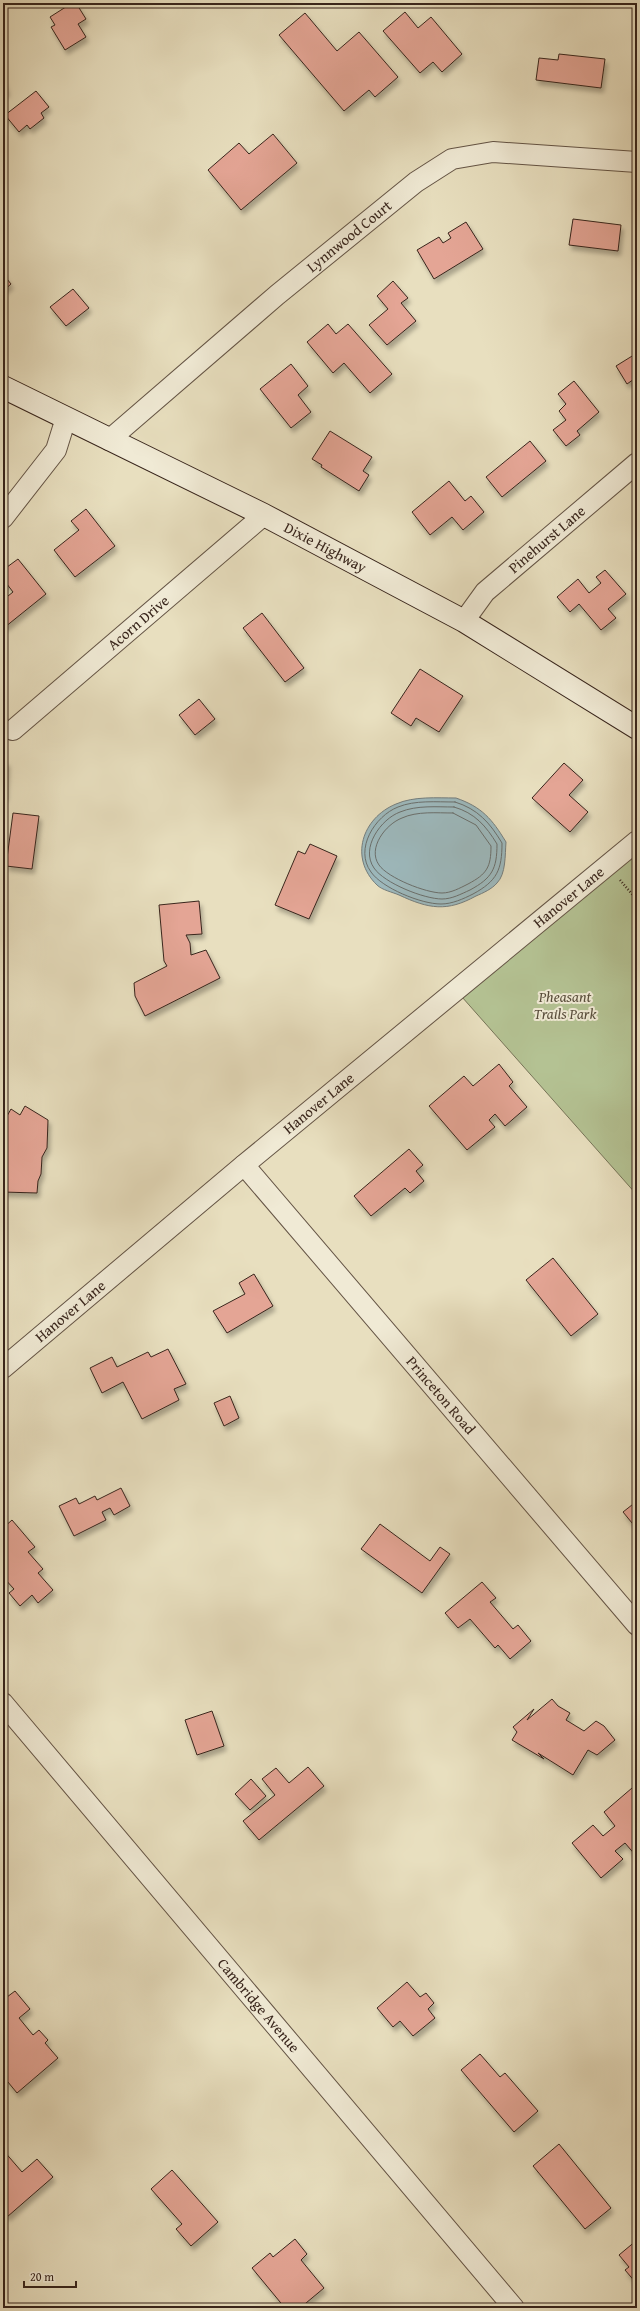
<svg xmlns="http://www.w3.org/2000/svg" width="640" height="2311" font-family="'Gentium Book Plus',serif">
<defs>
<filter id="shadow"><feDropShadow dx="2.5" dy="4.5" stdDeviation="2" flood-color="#0004"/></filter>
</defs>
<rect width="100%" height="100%" fill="#e8dfbf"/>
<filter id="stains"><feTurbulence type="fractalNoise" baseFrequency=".005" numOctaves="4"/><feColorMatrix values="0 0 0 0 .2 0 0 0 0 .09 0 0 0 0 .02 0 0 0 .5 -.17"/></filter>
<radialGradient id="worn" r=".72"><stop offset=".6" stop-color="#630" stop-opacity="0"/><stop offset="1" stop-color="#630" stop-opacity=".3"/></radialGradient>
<!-- green -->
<path fill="#b4c293" stroke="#767458" d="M637,853V1195L462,997Z"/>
<!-- water -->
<path fill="#9db9bd" stroke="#757e7d" d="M456,798C482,807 492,819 506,842C505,855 506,874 497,883C492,889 483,893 476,896C447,912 429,909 399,895C392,892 382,890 377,885C349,858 362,818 396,804C414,796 437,798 456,798Z"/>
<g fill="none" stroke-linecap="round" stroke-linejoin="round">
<!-- shore -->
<g stroke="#6a6f6c" stroke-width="1">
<path d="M455,802C478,809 490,823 502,843C502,870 497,881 473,894C463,899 452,904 441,904C421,904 382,888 371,872C354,849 375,816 398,807C415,800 436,802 455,802Z"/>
<path d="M454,807C475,813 486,826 497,844C497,869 492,878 470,890C461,894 452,899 442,899C424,899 384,883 374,868C360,848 381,819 400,812C417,805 437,807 454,807Z"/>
<path d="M453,813L476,825L491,846C491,867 487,874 468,884C460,888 451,893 442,893C426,893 388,878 379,865C367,848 386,824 402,818C417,811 437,813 453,813Z"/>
</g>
</g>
<!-- building -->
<g fill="#e4a595" stroke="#38251c" filter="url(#shadow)">
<path d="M72,3H76L86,19L78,24L86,37L65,50L51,27L55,25L50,17Z"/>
<path d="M405,12L418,28L431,17L462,54L442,72L433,62L420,73L383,31Z"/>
<path d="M305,13L337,51L359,32L398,77L375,97L369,90L344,111L279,35Z"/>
<path d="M559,54L605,59L601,88L536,80L539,58L558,60Z"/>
<path d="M3,79L7,92L3,93Z"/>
<path d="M36,91L49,107L41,113L44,118L30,129L27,125L19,132L5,115Z"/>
<path d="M273,134L297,163L241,210L208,170L239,143L249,154Z"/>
<path d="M573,219L621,225L618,251L569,245Z"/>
<path d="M466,222L483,249L434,279L417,250L439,237L443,243L451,238L448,233Z"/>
<path d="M3,274L11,284L3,291Z"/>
<path d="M393,281L408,298L401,303L416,321L387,345L369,325L388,309L377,296Z"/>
<path d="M73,289L89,308L66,326L50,307Z"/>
<path d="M328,324L336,334L348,324L392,374L370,393L344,363L333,373L307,342Z"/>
<path d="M637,353V377L627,384L616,366Z"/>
<path d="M291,364L308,386L298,395L311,412L291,428L260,389Z"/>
<path d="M574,381L599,412L577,431L580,435L566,446L553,430L566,420L559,411L566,404L558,394Z"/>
<path d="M330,431L372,457L363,471L369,475L359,491L321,467L322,465L312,459Z"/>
<path d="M530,441L546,461L502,497L486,477Z"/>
<path d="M449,481L465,501L471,496L484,512L463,530L452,517L430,535L412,512Z"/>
<path d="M86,509L115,546L75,577L54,550L79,530L71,521Z"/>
<path d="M637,555V566L632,560Z"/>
<path d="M18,559L46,594L5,627L3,625V600L13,592L3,579V570Z"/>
<path d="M605,570L626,594L608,609L616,618L601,630L579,604L570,612L557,597L578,579L589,593L601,583L596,577Z"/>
<path d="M262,613L304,668L285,682L243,628Z"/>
<path d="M420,669L463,696L439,732L416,718L411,726L391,713Z"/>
<path d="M199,699L215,719L195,735L179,715Z"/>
<path d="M3,761L7,762L5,797H3Z"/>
<path d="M564,763L583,780L569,795L588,812L570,832L532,798Z"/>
<path d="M13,813L39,816L32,869L6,866Z"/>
<path d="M310,844L337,856L309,919L275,905L298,851L305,854Z"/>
<path d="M199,901L202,934L186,935L190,943L191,955L206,950L220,978L145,1016L135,996L134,983L167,966L164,961L159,905Z"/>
<path d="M499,1064L513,1082L509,1086L527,1107L505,1126L495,1114L489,1120L495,1127L467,1150L429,1106L464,1076L473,1086Z"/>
<path d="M25,1106L48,1120L47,1148L42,1157L41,1174L38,1181L37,1193L3,1192V1158L7,1150L3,1147V1123L11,1109L20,1115Z"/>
<path d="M409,1149L423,1165L416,1171L424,1181L410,1193L405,1188L371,1216L354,1196Z"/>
<path d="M553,1258L598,1314L571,1336L526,1280Z"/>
<path d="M254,1274L273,1306L227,1333L213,1311L245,1294L239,1283Z"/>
<path d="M168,1349L186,1384L174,1389L179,1400L142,1419L123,1382L102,1393L90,1368L112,1357L117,1367L148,1352L151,1357Z"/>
<path d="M230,1396L239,1418L224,1426L214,1403Z"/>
<path d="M121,1488L130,1506L114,1515L110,1508L102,1512L106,1520L74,1536L59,1506L76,1498L79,1504L95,1496L97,1500Z"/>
<path d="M637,1501V1529L623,1512Z"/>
<path d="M12,1520L35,1547L28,1552L43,1569L38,1573L53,1590L38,1603L32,1595L20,1606L9,1593L14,1589L3,1577V1536L6,1533L3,1528Z"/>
<path d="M380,1524L430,1561L440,1547L450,1554L422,1593L361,1549Z"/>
<path d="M482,1582L496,1598L490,1602L513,1629L518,1625L531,1641L510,1659L498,1645L495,1648L470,1619L458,1628L445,1613Z"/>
<path d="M552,1699L558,1706L570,1713L566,1720L584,1731L596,1721L604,1726L615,1740L597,1755L588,1750L573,1775L538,1753L544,1759L512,1740L517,1732L513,1727L534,1709L527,1720Z"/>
<path d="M212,1711L224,1746L197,1755L185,1720Z"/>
<path d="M308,1767L324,1786L259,1840L243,1821L275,1795L262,1779L276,1768L289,1783Z"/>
<path d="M251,1779L266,1796L250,1810L235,1794Z"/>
<path d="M632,1788L637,1794V1857L625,1843L615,1851L623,1859L601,1878L572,1843L593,1825L603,1836L615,1826L604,1812Z"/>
<path d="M407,1982L420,1997L426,1993L434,2003L428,2009L435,2018L413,2036L400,2021L393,2027L377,2008Z"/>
<path d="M15,1991L30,2009L19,2018L33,2035L39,2030L48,2040L45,2043L58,2058L17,2093L3,2076V2000Z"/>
<path d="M480,2054L500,2077L505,2073L538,2111L514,2132L461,2070Z"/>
<path d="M559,2144L611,2208L585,2229L533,2166Z"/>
<path d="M3,2150L22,2172L37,2159L53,2177L7,2217L3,2211Z"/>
<path d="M172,2170L218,2222L191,2246L176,2229L182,2224L151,2189Z"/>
<path d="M295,2239L307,2254L301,2260L324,2288L300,2308H285L252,2268L270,2253L273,2257Z"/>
<path d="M637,2240V2284L625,2270L629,2267L619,2255Z"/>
</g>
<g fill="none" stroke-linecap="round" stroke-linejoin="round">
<defs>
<g id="street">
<path id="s1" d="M109,440L277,295L416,182L452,159L493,152L637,162"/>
<path d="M3,518L56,450L66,418"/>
<path id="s2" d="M464,621L485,592L637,463"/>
<path id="s3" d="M13,730L264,515"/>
<path id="s4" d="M244,1165L637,1625"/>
<path id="s5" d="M3,1368L244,1165L637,841"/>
<path id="s6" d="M3,1703L514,2308"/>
</g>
<g id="secondary">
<path id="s7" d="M3,387L264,515L464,621L637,728"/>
</g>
</defs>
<!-- street casing -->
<use href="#street" stroke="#645445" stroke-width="22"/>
<!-- secondary casing -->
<use href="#secondary" stroke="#38251c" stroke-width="24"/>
<!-- path -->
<path stroke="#38251c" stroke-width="2.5" stroke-dasharray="1 2" stroke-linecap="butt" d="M620,880L637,900"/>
<!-- street -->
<use href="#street" stroke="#f0ead5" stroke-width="20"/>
<!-- secondary -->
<use href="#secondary" stroke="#f0ead5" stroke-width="22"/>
</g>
<g text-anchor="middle" stroke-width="4" stroke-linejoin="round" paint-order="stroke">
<!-- street labels -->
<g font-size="15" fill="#38251c" stroke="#f0ead5">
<text dy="5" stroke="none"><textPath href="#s1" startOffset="315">Lynnwood Court</textPath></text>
<text dy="5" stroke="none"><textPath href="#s2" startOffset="117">Pinehurst Lane</textPath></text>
<text dy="5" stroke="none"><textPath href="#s7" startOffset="360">Dixie Highway</textPath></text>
<text dy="5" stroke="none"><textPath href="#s3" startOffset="165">Acorn Drive</textPath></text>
<text dy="5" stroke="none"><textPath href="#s5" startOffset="736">Hanover Lane</textPath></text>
<text dy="5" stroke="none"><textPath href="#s5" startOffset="412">Hanover Lane</textPath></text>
<text dy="5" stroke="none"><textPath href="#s5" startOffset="88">Hanover Lane</textPath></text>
<text dy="5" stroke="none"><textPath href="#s4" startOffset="303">Princeton Road</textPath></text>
<text dy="5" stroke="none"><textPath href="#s6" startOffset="396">Cambridge Avenue</textPath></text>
</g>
<!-- park labels -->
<g font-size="15" font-style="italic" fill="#574c3a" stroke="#f0ead5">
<text x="565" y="1002">Pheasant<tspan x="565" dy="17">Trails Park</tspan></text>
</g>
</g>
<!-- margin -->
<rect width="640" height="2311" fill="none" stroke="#e8dfbf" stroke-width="16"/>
<rect x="4" y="4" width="632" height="2303" fill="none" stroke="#38251c" stroke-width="2"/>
<rect x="8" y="8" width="624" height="2295" fill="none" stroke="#38251c"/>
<!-- scale -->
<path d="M24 2281v6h52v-6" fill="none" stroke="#38251c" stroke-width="2"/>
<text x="30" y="2281" font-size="12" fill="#38251c" stroke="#f0ead5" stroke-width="3" paint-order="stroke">20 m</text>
<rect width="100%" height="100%" filter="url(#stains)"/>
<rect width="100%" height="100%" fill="url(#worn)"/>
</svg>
